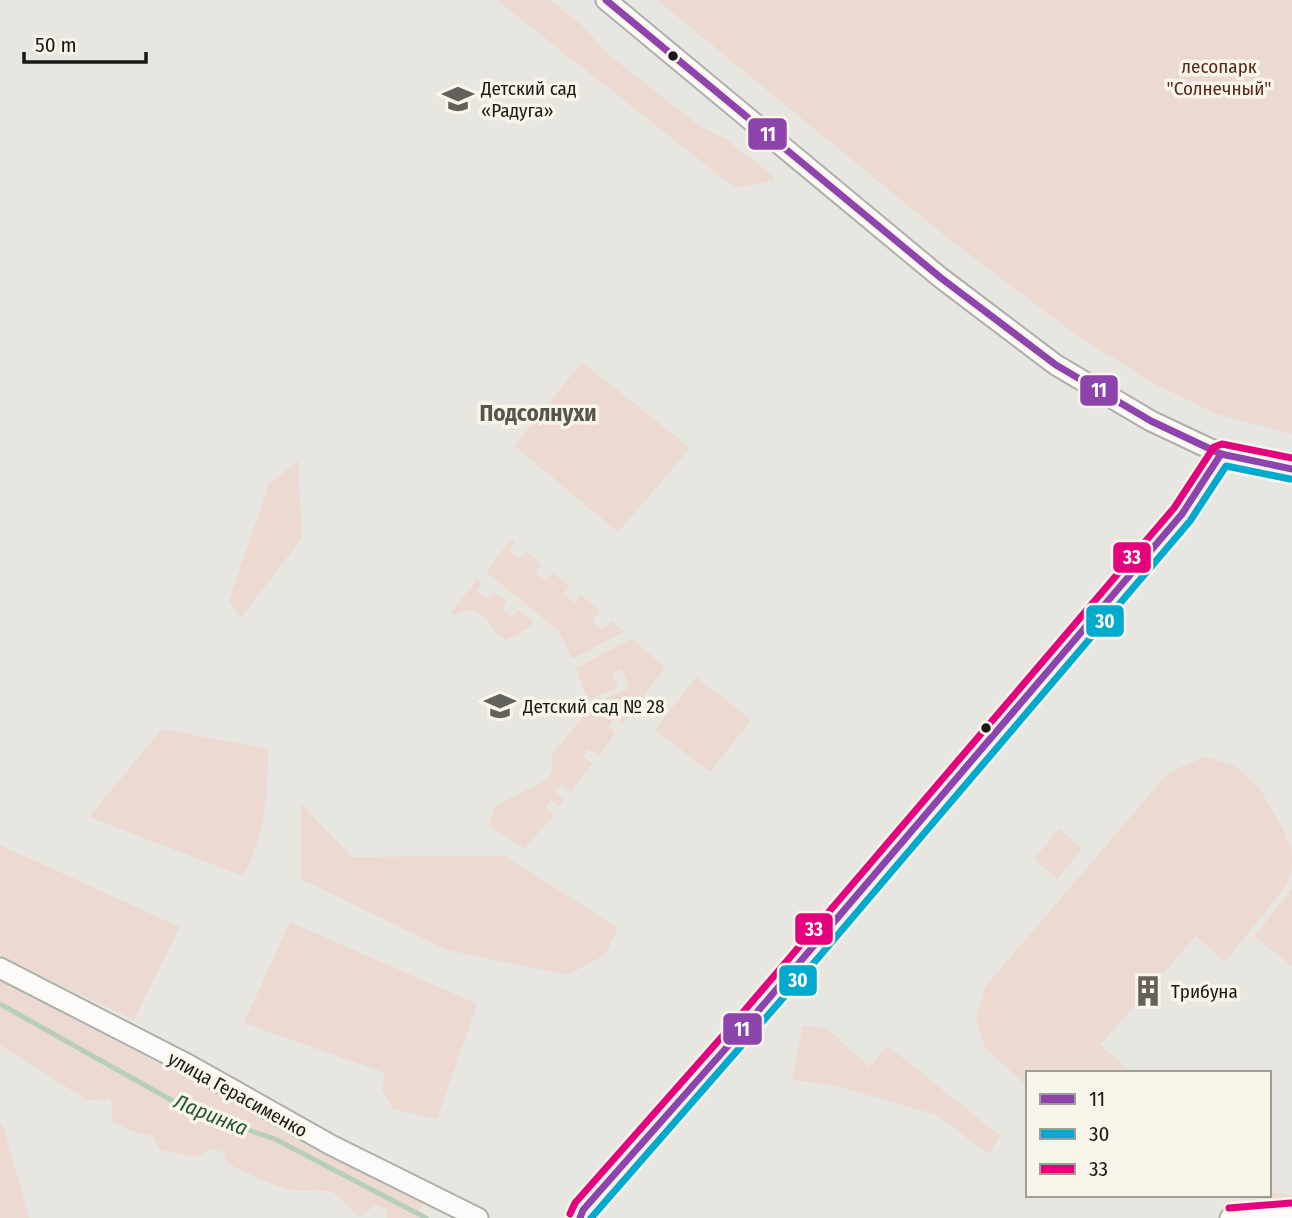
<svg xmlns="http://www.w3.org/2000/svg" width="1292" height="1218" font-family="'Fira Sans Condensed',sans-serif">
<rect width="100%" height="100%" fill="#e8e6e0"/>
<!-- green -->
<g fill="#ebd9d2">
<path d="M497,0H550L584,27L605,52L697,124L727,140L774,177L773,181L735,188Z"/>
<path d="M657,0H1292V434L1217,414L1153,383L1078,336L949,239Z"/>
<path d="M582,362L690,448L618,532L515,446Z"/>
<path d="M298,461L302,538L241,618L229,600L269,484Z"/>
<path d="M511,539L515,542L509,550L519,559L526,552L542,565L536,573L545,581L552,573L570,586L563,594L574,603L581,595L600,611L592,621L602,630L611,621L624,632L572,659L559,631L486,572Z"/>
<path d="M477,579L482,583L477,591L488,599L494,592L507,602L502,609L512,617L518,610L533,621L532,626L506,640C487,632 485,597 456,615L451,613Z"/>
<path d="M632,639L665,667L623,724L615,718L608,726L615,733L599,756L588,749L583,756L592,764L571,792L562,784L555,792L564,800L560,807L552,800L545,808L554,815L524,849L489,825L495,806L548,779L553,769L551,755L585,715L589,706L629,688L622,669L612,674L618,687L588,700L576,668Z"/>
<path d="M696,677L751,720L710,772L655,730Z"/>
<path d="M162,729L268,749C268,795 265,835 243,876L89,817Z"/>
<path d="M1204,757L1235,765L1260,789L1285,833L1292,853V868L1286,886L1225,962L1196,936L1100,1045L1132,1073H1028V1087L985,1048L976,1018L985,987L1168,773Z"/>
<path d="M301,804L352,857L505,856L618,928L605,955L567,975L447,950L301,879Z"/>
<path d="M1059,829L1082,849L1057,879L1034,859Z"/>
<path d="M0,845L180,927L134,1020L0,956Z"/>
<path d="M1292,889V966L1254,936Z"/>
<path d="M290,922L477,1004L437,1119L393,1109L382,1089L385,1073L244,1023Z"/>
<path d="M0,980L424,1202L416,1218H387L386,1209L376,1205L360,1216C347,1211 344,1196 331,1192C318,1188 305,1192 292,1190C272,1185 244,1173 226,1162L224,1152L209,1149L196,1157L160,1150L153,1136L132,1131L113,1122L111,1099L87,1100L0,1045Z"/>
<path d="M803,1026L826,1028L869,1067L888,1046L1000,1136L988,1154L937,1115L833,1085L792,1080Z"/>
<path d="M0,1123L4,1128L29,1218H0Z"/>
<path d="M1269,1192L1292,1195V1200L1146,1195H1269Z"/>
</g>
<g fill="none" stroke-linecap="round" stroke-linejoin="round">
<!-- stream -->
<path stroke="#b8cebb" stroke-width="5" d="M0,1004L189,1110L275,1139L426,1218"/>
<defs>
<g id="minor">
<path d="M606,0L941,278L1056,365L1151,421L1221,454"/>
<path d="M0,968L189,1065L331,1145L478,1218"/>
<path d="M1230,1218L1292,1213"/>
</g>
<path id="tertiary" d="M580,1218L583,1210C788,983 981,745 1182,514L1221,454L1292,469"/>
</defs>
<!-- minor casing -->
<use href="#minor" stroke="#afaea9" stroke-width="23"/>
<!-- tertiary casing -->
<use href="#tertiary" stroke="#afaea9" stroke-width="26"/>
<!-- minor -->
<use href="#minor" stroke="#fcfbfa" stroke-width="19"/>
<!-- tertiary -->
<use href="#tertiary" stroke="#fcfbfa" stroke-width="23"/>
<defs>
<g id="bus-1">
<path d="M606,0L941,278L1056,365L1151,421L1221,454L1292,469"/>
<path d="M580,1218L583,1210L735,1038L1182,514L1221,454"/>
</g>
<path id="bus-2" d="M591,1218L818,958L1190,521L1226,466L1290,479"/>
<g id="bus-3">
<path d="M1229,1208L1291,1203"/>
<path d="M570,1214L575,1203L727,1031L1174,508L1214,447L1222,444L1292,458"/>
</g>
</defs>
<!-- bus-1 casing -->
<use href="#bus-1" stroke="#f9f5ea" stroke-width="12"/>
<!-- bus-2 casing -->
<use href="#bus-2" stroke="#f9f5ea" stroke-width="12"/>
<!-- bus-3 casing -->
<use href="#bus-3" stroke="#f9f5ea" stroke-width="12"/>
<!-- bus-1 -->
<use href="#bus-1" stroke="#8e44ad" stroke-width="7"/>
<!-- bus-2 -->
<use href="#bus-2" stroke="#00a9ce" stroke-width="7"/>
<!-- bus-3 -->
<use href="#bus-3" stroke="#e5007d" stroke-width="7"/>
</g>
<!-- icons -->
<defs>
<symbol id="school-bare" viewBox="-9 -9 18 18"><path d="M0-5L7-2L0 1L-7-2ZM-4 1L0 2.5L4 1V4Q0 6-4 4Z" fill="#62615c" stroke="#f9f5ea" stroke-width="2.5" paint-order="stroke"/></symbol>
<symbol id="building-bare" viewBox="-9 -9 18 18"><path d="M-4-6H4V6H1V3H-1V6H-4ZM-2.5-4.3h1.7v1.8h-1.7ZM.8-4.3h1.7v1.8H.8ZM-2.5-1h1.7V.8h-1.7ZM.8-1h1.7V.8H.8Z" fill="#62615c" stroke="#f9f5ea" stroke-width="2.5" paint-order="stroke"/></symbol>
</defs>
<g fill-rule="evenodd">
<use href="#school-bare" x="436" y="77" width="44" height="44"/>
<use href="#school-bare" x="478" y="684" width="44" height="44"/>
<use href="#building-bare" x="1126" y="969" width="44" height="44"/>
</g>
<!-- markers -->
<g fill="#1a1915" stroke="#f9f5ea" stroke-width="2.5">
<circle cx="673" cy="56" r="6"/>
<circle cx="986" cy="728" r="6"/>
</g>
<g text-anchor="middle" stroke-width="7" stroke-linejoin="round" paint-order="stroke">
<!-- park labels -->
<g font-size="19" fill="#5a271b" stroke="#f9f5ea">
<text x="1219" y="73">лесопарк<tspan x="1219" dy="22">"Солнечный"</tspan></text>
</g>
<!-- poi labels -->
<g font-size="19" fill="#1a1915" stroke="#f9f5ea" text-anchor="start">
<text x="481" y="95">Детский сад<tspan x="481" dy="22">«Радуга»</tspan></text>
<text x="523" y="713">Детский сад № 28</text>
<text x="1171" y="998">Трибуна</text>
</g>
<!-- street labels -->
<g font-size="19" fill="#1a1915" stroke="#f9f5ea">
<text transform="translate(238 1094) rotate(29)" y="7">улица Герасименко</text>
</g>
<!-- water labels -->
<g font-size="21" font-style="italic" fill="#245532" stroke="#f9f5ea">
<text transform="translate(211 1115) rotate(22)" y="7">Ларинка</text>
</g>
<!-- quarter labels -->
<g font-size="23" font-weight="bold" fill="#57544b" stroke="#f9f5ea">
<text x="538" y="421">Подсолнухи</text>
</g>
</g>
<g stroke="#f9f5ea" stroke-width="2.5">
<rect x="747" y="117" width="41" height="34" rx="7" fill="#8e44ad"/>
<rect x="1079" y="374" width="40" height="33" rx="7" fill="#8e44ad"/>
<rect x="1112" y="541" width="40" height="33" rx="7" fill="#e5007d"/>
<rect x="1085" y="604" width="40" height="34" rx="7" fill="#00a9ce"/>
<rect x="794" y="912" width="40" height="34" rx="7" fill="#e5007d"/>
<rect x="778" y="964" width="40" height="33" rx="7" fill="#00a9ce"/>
<rect x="722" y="1012" width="41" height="34" rx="7" fill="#8e44ad"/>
</g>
<g font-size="19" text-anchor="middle" font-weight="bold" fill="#fff">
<text x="768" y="141">11</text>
<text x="1099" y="397">11</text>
<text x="1132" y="564">33</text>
<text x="1105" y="628">30</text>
<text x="814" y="936">33</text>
<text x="798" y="987">30</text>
<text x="742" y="1036">11</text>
</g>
<!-- legend -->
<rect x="1026" y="1071" width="245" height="126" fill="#f9f5ea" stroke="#a09d95" stroke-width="2"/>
<rect x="1040" y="1094" width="35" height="10" fill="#8e44ad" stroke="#a09d95" stroke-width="2"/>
<text x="1089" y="1106" font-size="21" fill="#1a1915">11</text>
<rect x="1040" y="1129" width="35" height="10" fill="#00a9ce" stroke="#a09d95" stroke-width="2"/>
<text x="1089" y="1141" font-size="21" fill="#1a1915">30</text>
<rect x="1040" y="1164" width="35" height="10" fill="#e5007d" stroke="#a09d95" stroke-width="2"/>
<text x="1089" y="1176" font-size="21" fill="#1a1915">33</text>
<!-- scale -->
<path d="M24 52v10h122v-10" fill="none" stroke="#1a1915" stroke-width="3.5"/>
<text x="35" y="52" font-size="21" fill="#1a1915" stroke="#f9f5ea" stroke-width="5" paint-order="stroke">50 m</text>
</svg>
